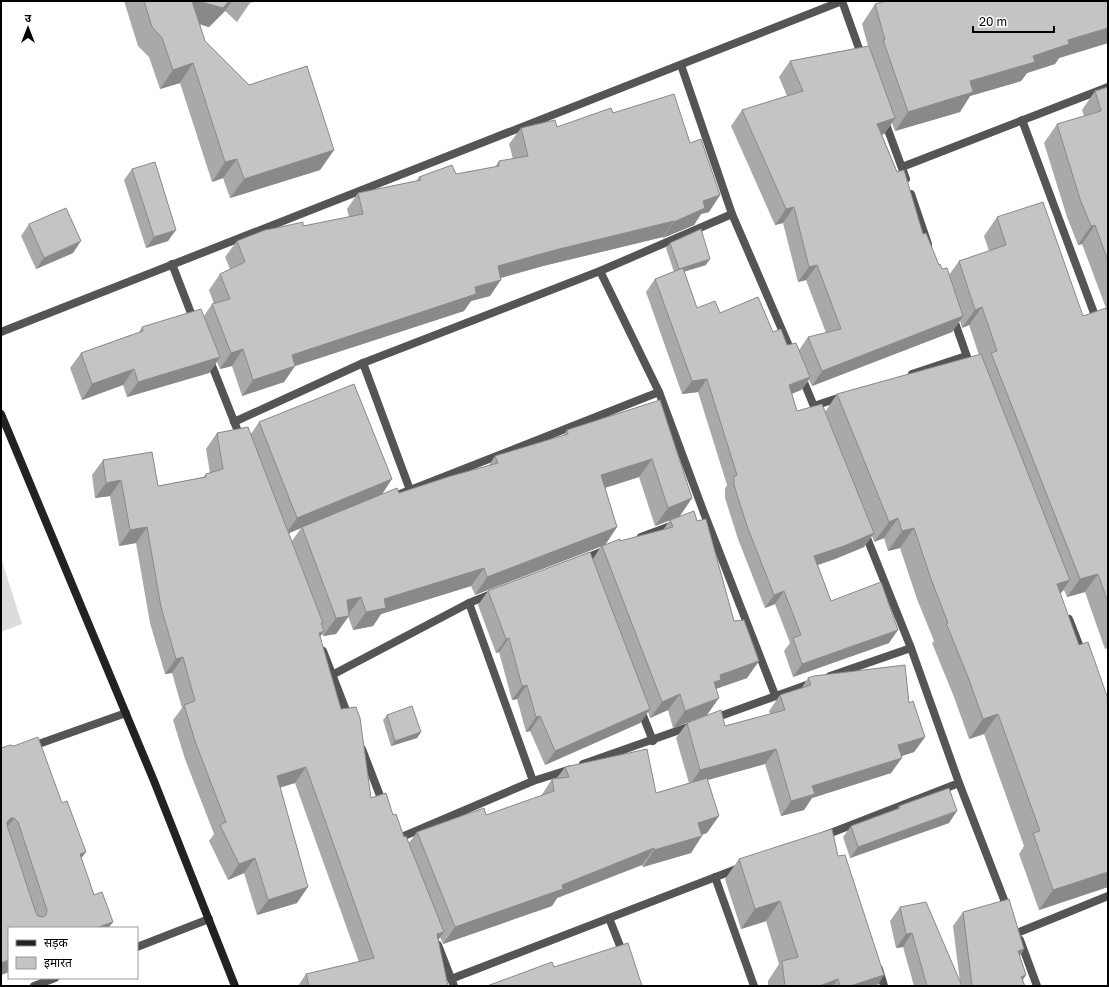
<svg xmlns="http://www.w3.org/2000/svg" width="1109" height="987" font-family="'Golos Text','Noto Sans Devanagari',sans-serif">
<rect width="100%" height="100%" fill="#fff"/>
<!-- green -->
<path fill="#dcdcdc" d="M1,558L22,624L1,632Z"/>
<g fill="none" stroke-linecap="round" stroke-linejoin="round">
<!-- street -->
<g stroke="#555" stroke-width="8">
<path d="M842,1L862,57"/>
<path d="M681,65L732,214L792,353"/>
<path d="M884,119L906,179"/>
<path d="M1022,120L1097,321"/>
<path d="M902,167L1108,87"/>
<path d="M911,194L928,244"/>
<path d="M172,264L194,321"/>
<path d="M600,271L659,392L704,513L775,695"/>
<path d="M953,317L971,368"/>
<path d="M1,332L842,1"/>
<path d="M209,358L241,439"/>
<path d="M363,363L410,490"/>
<path d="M912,374L966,356"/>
<path d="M801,375L818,416"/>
<path d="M814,406L844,396"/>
<path d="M234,422L363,363L600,271L732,214"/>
<path d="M400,494L659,392"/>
<path d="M865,533L911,648L959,783L1008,910"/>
<path d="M641,537L673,525"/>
<path d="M581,560L606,550"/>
<path d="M469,603L533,781"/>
<path d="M1069,619L1083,655"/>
<path d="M323,651L349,718"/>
<path d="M332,675L469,603L494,593"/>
<path d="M830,676L911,648"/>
<path d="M640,708L653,741"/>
<path d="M712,719L812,683"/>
<path d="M30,747L126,713"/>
<path d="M362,749L384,806"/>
<path d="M583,764L691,726"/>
<path d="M823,836L959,783"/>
<path d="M397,839L533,781L571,769"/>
<path d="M715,877L754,986"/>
<path d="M609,918L624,956"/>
<path d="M1017,933L1108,896"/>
<path d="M1020,940L1037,986"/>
<path d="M438,945L454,986"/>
<path d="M137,947L209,919"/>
<path d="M879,969L884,986"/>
<path d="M451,979L739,868"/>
<path d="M34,986L55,978"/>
</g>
<!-- secondary -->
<path stroke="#222" stroke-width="8" d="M1,414L154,781L235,986"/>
</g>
<!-- wall -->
<g fill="#a9a9a9" fill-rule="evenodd">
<path d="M124,1H256L250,3L237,22L225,11L209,27L199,24L205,41L249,85L334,150L320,170L230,198L223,178L212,182L180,83L160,89L149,57L138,46Z"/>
<path d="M1108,1V43L1059,58L1055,64L1027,73L1021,81L970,96L960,112L895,131L892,123L884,134L882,135L923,234L939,265L942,269L949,275L959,261L989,251L984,236L997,217L1083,316L1106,308L1082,244L1078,245L1067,217L1044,143L1057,124L1084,116L1082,110L1095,91L1108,87V648L1105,649L1085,592L1067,597L1064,590L1060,594L1079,645L1108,699V887L1039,910L1019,854L1024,846L984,734L969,739L954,697L932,643L934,641L917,599L900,548L888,551L884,538L874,542L872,536L864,547L835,559L818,565L831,601L889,643L793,677L784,651L790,643L775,604L765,608L738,539L725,498V489L727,485L698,392L682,394L646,292L655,279L674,272L666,248L670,243L706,265L684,272L697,308L720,313L773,332L787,345L799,350L808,337L826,333L806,280L798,282L783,223L775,225L731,126L742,110L787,96L779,77L790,61L868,46L862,24L875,4ZM960,321L962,328L969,325L979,355L837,394L825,412L797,411L792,394L801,390L809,380L812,386L952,332Z"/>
<path d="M613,113L690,143L720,195L709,212L701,214L694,225L663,238V237L543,266L501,278L490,296L471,301L464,311L295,366L284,382L242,396L232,366L220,369L217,362L209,373L127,397L123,385L82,400L70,368L81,353L139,332L142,327L204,316L212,304H214L209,290L220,274L230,269L225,257L237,241L349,217L347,209L358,193L416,181L419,177L456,174L495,167L499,161L513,159L509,144L521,128L557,127Z"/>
<path d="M132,169L168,241L146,248L124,180Z"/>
<path d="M29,224L73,253L36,269L21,236Z"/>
<path d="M660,400L692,498L680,516L697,521L734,621L759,661L747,678L716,689L707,715L673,728L668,710L650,718L648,712L640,723L545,765L530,731L526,732L517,699L512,700L499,652L496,653L478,605L488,591L593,559L601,546L475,595L471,586L381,614L373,626L353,630L348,616L336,634L323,636L322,633L320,637L341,709L371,798L393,815L404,837L409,843L417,832L486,815L541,796L552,779L557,778L565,767L656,793L689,783L676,738L687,723L725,726L770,714L769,711L780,695L801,689L808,678L909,703L925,737L914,752L901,756L891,773L812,798L804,810L781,816L765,764L707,780V833L702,835L691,853L643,867L642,865L557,898L552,906L443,944L440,937L438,940L448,986H298L306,974L359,962L295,783L280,787L297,903L257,915L244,873L228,880L209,841L214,834L185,759L173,720L182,708L172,673L165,674L150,623L136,543L119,546L110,496L95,498L92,475L103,460L158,486L203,477L206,474L210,473L206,449L217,433L251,434L259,422L382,495L399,493L489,465L495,456L563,436L567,430ZM639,477L655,526L670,520L663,530L605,545L617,527L605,488ZM301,528L292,541L289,533Z"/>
<path d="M387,715L421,732L417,738L391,746L383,720Z"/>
<path d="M1,748L81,858L94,895L113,922L108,928H9V972L1,975Z"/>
<path d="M899,806L949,823L850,858L843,837L851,826L897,809Z"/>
<path d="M838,856L884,975L877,986H768V981L779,964L766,921L741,929L725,879L739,859Z"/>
<path d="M900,907L960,982L953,926L963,912L1024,949L1020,956L1026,975L1023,980L1025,986H914L903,947L896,948L890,921Z"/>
</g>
<!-- shaded-wall -->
<g fill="#898989">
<path d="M190,1H232L225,11L209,27L178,18Z"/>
<path d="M1108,28V43L1059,58L1055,64L1027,73L1021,81L970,96L960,112L895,131L908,112L970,81L1033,56L1068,40Z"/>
<path d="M193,63L180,83L160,89L173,70Z"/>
<path d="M895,118L884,134L866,139L877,124Z"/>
<path d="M334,150L320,170L230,198L244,179Z"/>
<path d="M237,159L223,178L212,182L225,162Z"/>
<path d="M720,195L709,212L701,214L694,225L663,238L674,222L703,201Z"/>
<path d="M794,207L783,223L775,225L786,209Z"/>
<path d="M674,221L663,237L543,266L486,282L498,266L555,250Z"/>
<path d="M1095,225L1082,244L1078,245L1091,226Z"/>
<path d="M176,230L168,241L146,248L154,237Z"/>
<path d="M81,241L73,253L36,269L44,258Z"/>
<path d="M710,259L706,265L675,274L679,269Z"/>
<path d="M817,265L806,280L798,282L809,267Z"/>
<path d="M501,280L490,296L471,301L464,311L295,366L284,382L242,396L253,380L292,355L475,287Z"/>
<path d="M982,307L969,325L962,328L975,310Z"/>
<path d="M963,316L952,332L812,386L822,371Z"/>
<path d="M243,349L232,366L220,369L231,353Z"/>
<path d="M220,357L209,373L127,397L138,382Z"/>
<path d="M134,369L123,385L82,400L92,384Z"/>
<path d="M810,377L801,390L780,398L789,385Z"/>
<path d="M707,379L698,392L682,394L692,381Z"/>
<path d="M652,459L639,477L588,493L601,475Z"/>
<path d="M392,479L381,496L302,527L301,528L285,535L297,518Z"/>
<path d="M121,480L110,496L95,498L106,483Z"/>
<path d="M692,498L679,517L655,526L668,508Z"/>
<path d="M898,518L884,538L874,542L889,522Z"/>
<path d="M147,527L136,543L119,546L130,530Z"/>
<path d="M617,527L605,545L475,595L487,577Z"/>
<path d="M914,528L900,548L888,551L902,531Z"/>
<path d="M874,533L864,547L835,559L805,569L814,556Z"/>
<path d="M484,568L471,586L381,614L373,626L353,630L366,612L384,599Z"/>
<path d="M1098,574L1085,592L1067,597L1080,579Z"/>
<path d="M1070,580L1056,600L1057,584Z"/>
<path d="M784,591L775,604L765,608L774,595Z"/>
<path d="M361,597L348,615L347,600Z"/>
<path d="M349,616L336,634L323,636L336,618Z"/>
<path d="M898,630L889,643L793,677L802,664Z"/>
<path d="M324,631L313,647L319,633Z"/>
<path d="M509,638L499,652L496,653L506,639Z"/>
<path d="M183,657L172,673L165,674L176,659Z"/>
<path d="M759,661L747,678L715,689L702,699L720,675Z"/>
<path d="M527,685L517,699L512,700L522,686Z"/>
<path d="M680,694L668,710L650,718L662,702Z"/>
<path d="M719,698L707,715L673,728L685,711Z"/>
<path d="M650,709L640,723L545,765L555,751Z"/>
<path d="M998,714L984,734L969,739L983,719Z"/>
<path d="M540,716L530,731L526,732L536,717Z"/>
<path d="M421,732L417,738L391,746L395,741Z"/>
<path d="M925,737L914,752L887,761L898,745Z"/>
<path d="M776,749L765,764L690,785L700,770Z"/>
<path d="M902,758L891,773L812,798L804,810L781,816L791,801L812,786Z"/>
<path d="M306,767L295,783L266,792L277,776Z"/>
<path d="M957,811L949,823L850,858L858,847Z"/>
<path d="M719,816L707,833L686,839L698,823Z"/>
<path d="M11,818H14L2,835L7,822Z"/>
<path d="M702,836L691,853L643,867L654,850Z"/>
<path d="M654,848L642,865L557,898L552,906L443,944L455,927Z"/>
<path d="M86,852L74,868L80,854Z"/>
<path d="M255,858L244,873L228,880L239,864Z"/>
<path d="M1108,872V887L1039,910L1053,890Z"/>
<path d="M308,887L297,903L257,915L268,900Z"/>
<path d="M780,901L766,921L741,929L755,909Z"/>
<path d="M113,922L108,928H96Z"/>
<path d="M444,932L433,947L437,934Z"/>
<path d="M912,933L903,947L896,948L906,934Z"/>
<path d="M1024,949L1014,963L1018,951Z"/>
<path d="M9,960V972L1,975V963Z"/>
<path d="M884,975L877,986H850Z"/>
<path d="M1026,975L1018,986L1021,977Z"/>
<path d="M838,979L833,986H819Z"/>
</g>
<!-- building -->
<g fill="#c4c4c4" stroke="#898989" fill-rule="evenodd">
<path d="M144,1H192L205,41L249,85L307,66L334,150L244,179L237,159L225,162L193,63L173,70L162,38L152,27Z"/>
<path d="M198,1H229L223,8Z"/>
<path d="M886,1H1108V28L1068,40L1069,44L1033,56L1035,62L970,81L973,92L908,112L883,40H885L875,4Z"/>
<path d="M869,46L895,118L877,124L897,172L904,170L923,234L926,233L939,265L940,264L942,269L947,268L963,316L822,371L808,337L841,329L817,265L809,267L794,207L786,209L742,110L803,91L790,61Z"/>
<path d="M1108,87V261L1095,225L1091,226L1080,199L1057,124L1101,111L1095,91Z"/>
<path d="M674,94L690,143L701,139L720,195L703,201L705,208L674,222V221L555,250L498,266L501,280L475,287L476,294L292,355L295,366L253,380L243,349L231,353L212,304L230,299L220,274L245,262L237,241L265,230L276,228L303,222V226L363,214L358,193L421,180L419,177L452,165L456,174L499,166V161L528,156L521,128L555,120L557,127L611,108L613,113Z"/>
<path d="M155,162L176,230L154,237L132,169Z"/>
<path d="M1043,202L1083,316L1106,308L1108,312V602L1098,574L1080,579L991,353L997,351L982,307L975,310L959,261L1006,245L997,217Z"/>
<path d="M66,208L81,241L44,258L29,224Z"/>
<path d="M701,229L710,259L679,269L670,243Z"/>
<path d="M683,268L697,308L715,301L720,313L758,297L773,332L781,329L787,345L796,343L810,377L789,385L797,411L822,404L874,533L844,546L814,556L831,601L881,582L898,630L802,664L793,638L801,635L784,591L774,595L747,526L734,485V476L737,475L707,379L692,381L655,279Z"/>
<path d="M201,309L220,357L138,382L134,369L92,384L81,353L143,331L142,327Z"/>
<path d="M981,354L1070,580L1057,584L1079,645L1088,642L1108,699V872L1053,890L1033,833L1040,831L998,714L983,719L968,677L946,623H948L931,579L914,528L902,531L898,518L889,522L837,394Z"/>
<path d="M354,384L392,479L297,518L259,422Z"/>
<path d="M660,400L692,498L668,508L652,459L601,475L617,527L487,577L484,568L384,599L386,608L366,612L361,597L347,600L349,616L336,618L302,527L397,488L399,493L451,476L498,463L495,456L568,434L567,430Z"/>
<path d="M248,427L323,623H321L324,631L319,633L341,709L356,707L360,718L371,798L386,793L393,815L396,814L404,837L406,836L444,932L437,934L448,986H309L306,974L374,958L306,767L277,776L308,887L268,900L255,858L239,864L220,825L226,822L196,744L184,705L195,701L183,657L176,659L161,607L147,527L130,530L121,480L106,483L103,460L152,452L158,486L206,477V474L223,469L217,433Z"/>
<path d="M694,511L697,521L706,519L734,621L744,620L759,661L720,675L721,680L714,682L719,698L685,711L680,694L662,702L602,546L620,539V541L673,527L670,520Z"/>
<path d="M590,552L650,709L555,751L540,716L536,717L527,685L522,686L509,638L506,639L488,591Z"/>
<path d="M905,665L909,703L913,701L925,737L898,745L902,758L812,786L815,794L791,801L776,749L700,770L687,723L721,710L725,726L785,710L780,695L811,685L808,678L814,676Z"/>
<path d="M412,706L421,732L395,741L387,715Z"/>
<path d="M38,737L62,803L67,801L86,852L80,854L94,895L102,892L113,922L96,928H9V960L1,963V748L10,745L14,746ZM11,818H14L18,822L47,910L46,915L43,917L38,916L36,913L7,825V822Z"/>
<path d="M647,749L656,793L707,778L719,816L698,823L702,836L654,850V848L562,885L563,889L455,927L417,832L484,808L486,815L554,791L552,779L569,777L565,767Z"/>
<path d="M949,788L957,811L858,847L851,826L900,808L899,806Z"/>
<path d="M832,829L838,856L845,855L884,975L850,986H840L838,979L819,986H785L782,961L798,957L780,901L755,909L739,859Z"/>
<path d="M1009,899L1024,949L1018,951L1026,975L1021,977L1025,986H972L963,912Z"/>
<path d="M926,902L962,986H927L912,933L906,934L900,907Z"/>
<path d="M628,943L642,986H487L552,962L554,967Z"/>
</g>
<!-- border -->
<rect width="1109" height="987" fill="none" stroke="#000000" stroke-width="4"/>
<!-- legend -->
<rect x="8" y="927" width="130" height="52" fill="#ffffff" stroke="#999999"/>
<rect x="16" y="940" width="20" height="6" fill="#222222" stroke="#999999"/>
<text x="44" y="947" font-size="12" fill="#000000">सड़क</text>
<rect x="16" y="957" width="20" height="12" fill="#c4c4c4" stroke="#999999"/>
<text x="44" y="967" font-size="12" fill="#000000">इमारत</text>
<!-- north arrow -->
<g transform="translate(28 28)" stroke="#ffffff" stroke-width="3" paint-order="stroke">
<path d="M0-3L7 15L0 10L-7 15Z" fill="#000000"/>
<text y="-6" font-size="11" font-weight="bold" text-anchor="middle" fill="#000000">उ</text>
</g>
<!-- scale -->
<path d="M973 26v6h81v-6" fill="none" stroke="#000000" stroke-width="2"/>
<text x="979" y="26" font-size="12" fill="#000000" stroke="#ffffff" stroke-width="3" paint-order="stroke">20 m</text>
</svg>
